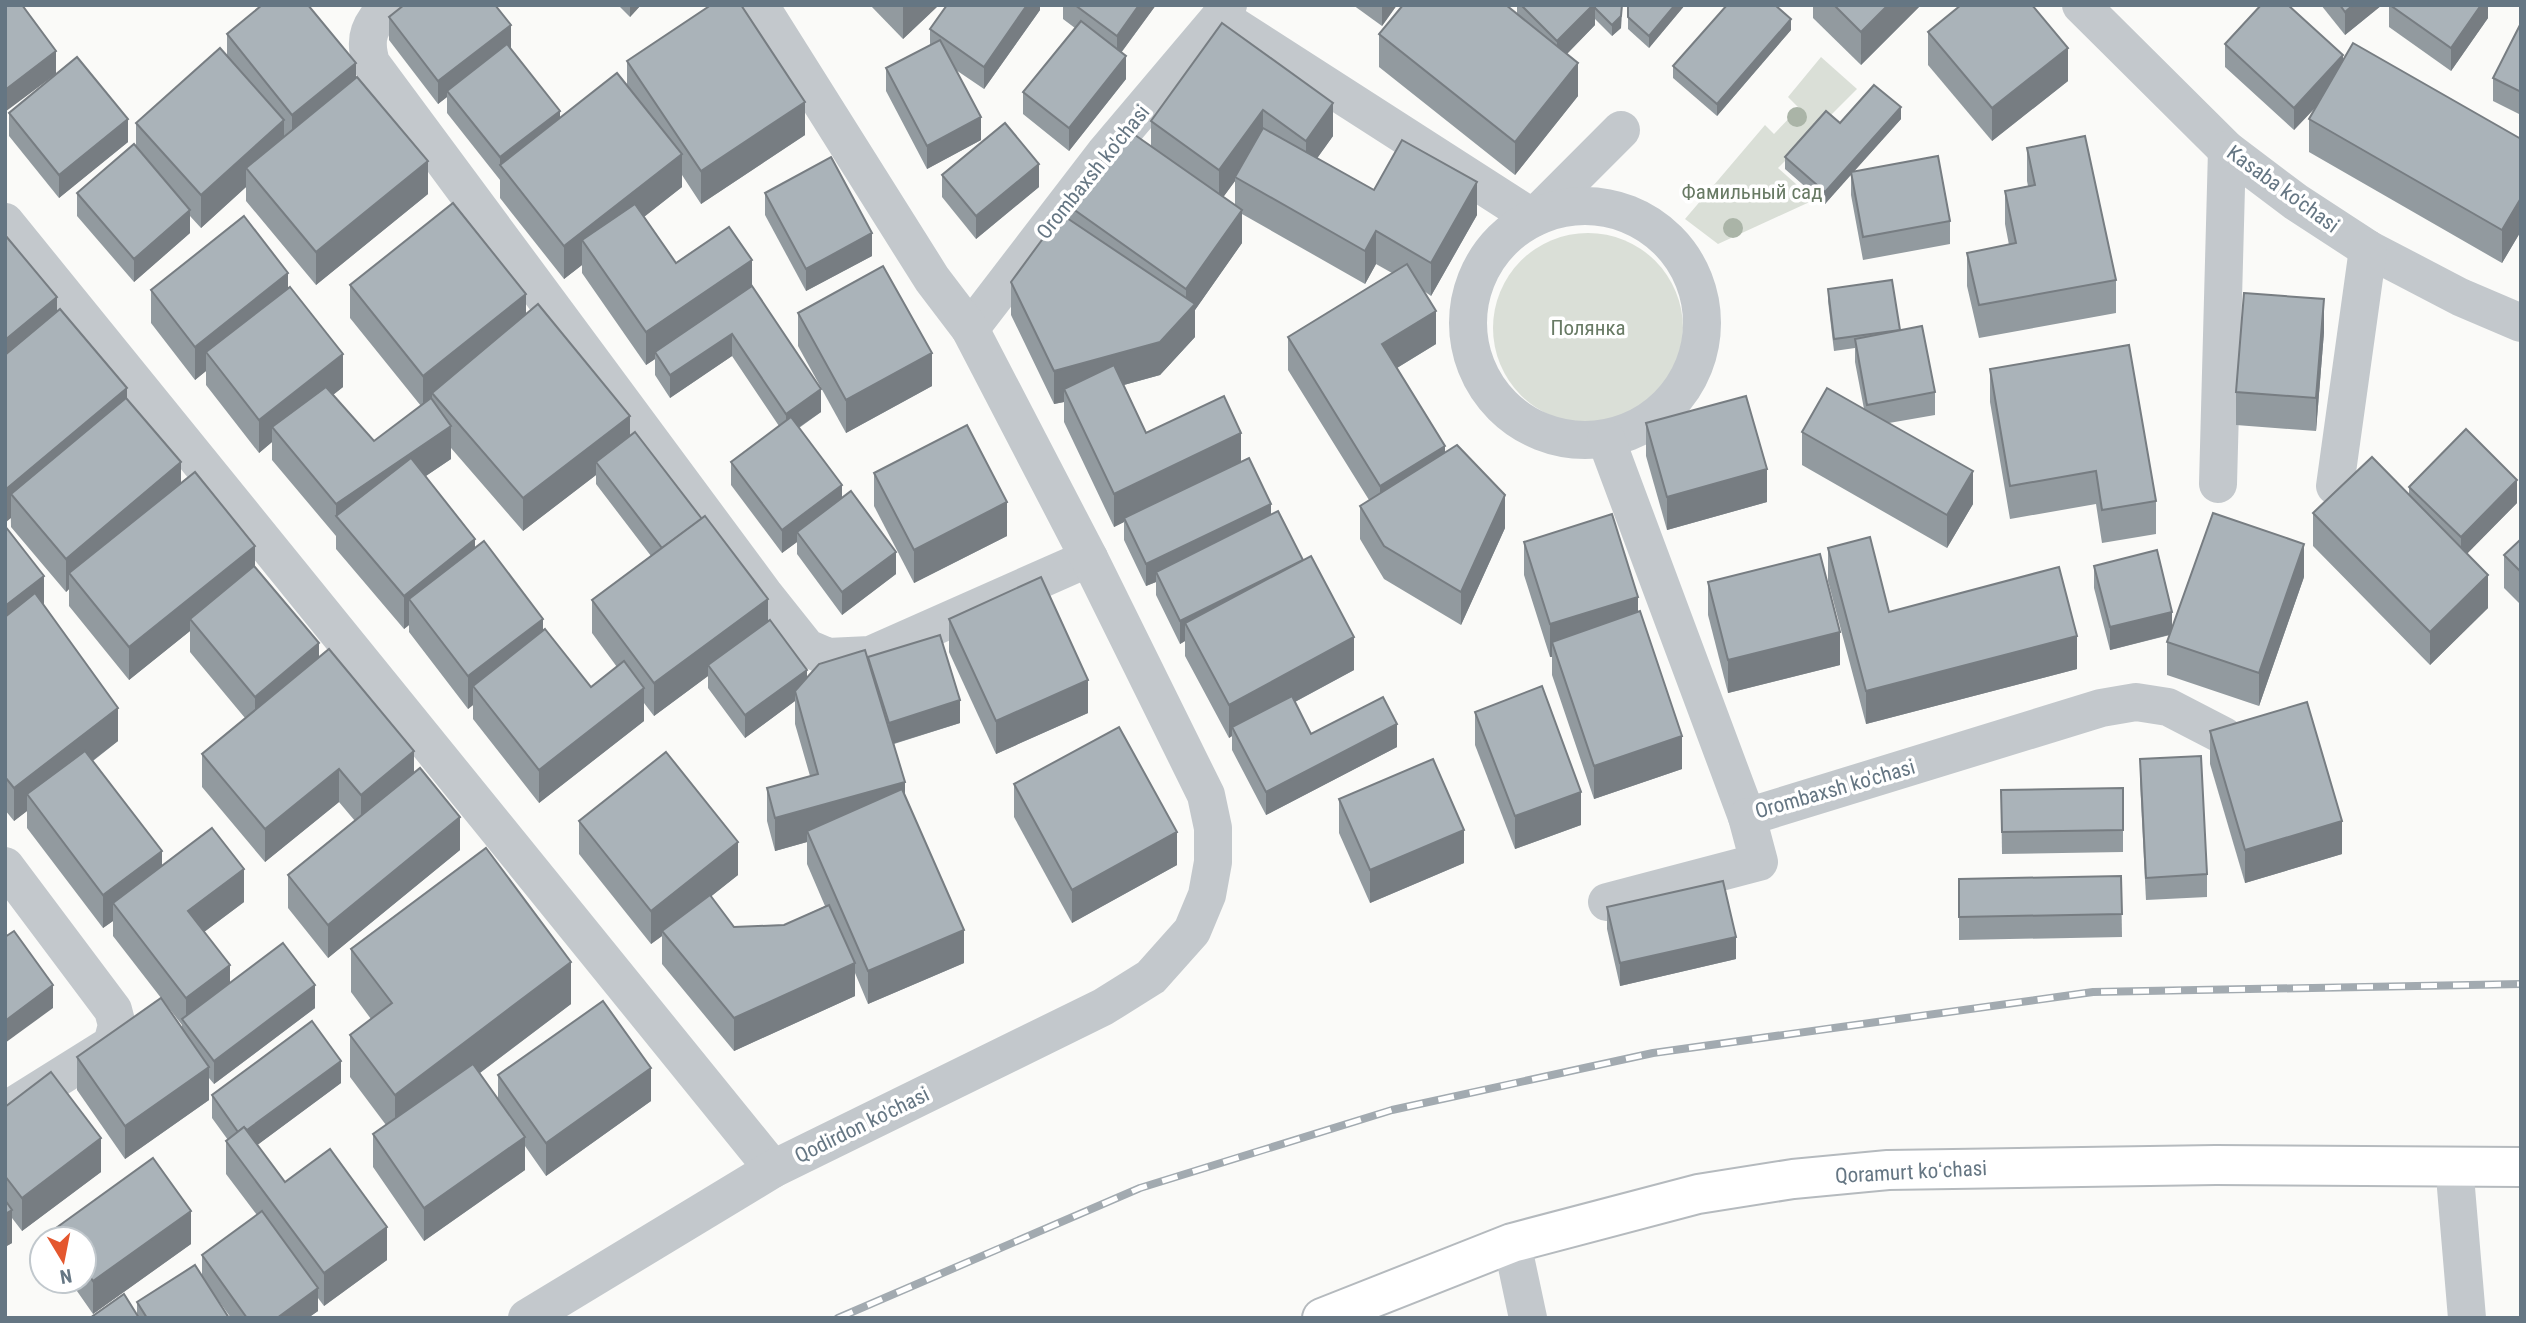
<svg xmlns="http://www.w3.org/2000/svg" width="2526" height="1323" font-family="'Roboto Condensed',sans-serif">
<rect width="100%" height="100%" fill="#fafaf8"/>
<!-- green -->
<g fill="#dadfd7">
<path d="M1821,57L1857,89L1778,168L1814,200L1718,244L1685,219L1765,125L1774,134L1799,108L1788,97Z"/>
<circle cx="1588" cy="328" r="95"/>
</g>
<g fill="none" stroke-linecap="round" stroke-linejoin="round">
<defs>
<path id="major" d="M1322,1318L1512,1243L1698,1194L1793,1179L1888,1170L2216,1165L2521,1167"/>
</defs>
<!-- major casing -->
<use href="#major" stroke="#b5babe" stroke-width="42"/>
<!-- minor -->
<g stroke="#c3c8cc" stroke-width="38">
<path d="M388,5C370,26 363,36 371,63L764,594L807,648L828,657L870,655L1089,558"/>
<path d="M2081,5L2227,150L2296,202L2368,249L2460,297L2521,323"/>
<path d="M1220,17L1533,218L1621,130"/>
<circle cx="1585" cy="323" r="117"/>
<path d="M5,222L773,1169"/>
<path d="M970,329L1105,153L1220,17L1228,5"/>
<path d="M1606,439L1747,817L2101,708L2136,702L2168,707L2224,736"/>
<path d="M2218,484L2227,150"/>
<path d="M2335,486L2368,249"/>
<path d="M5,866L113,1010L117,1025L112,1044L5,1111"/>
<path d="M1607,902L1759,862L1747,817"/>
<path d="M2456,1188L2467,1318"/>
<path d="M1512,1243L1528,1318"/>
<path d="M527,1318L773,1169L1103,1007L1151,977L1192,931L1207,895L1213,862V828L1206,795L1089,558L970,329L932,279L766,15L757,5"/>
</g>
<!-- major -->
<use href="#major" stroke="#fff" stroke-width="38"/>
<defs>
<path id="rail" d="M838,1318L1140,1188L1392,1110L1653,1053L2093,992L2521,984"/>
</defs>
<!-- rail casing -->
<use href="#rail" stroke="#a2aab0" stroke-width="8"/>
<!-- rail -->
<use href="#rail" stroke="#fff" stroke-width="5" stroke-dasharray="16" stroke-linecap="butt"/>
</g>
<!-- trees -->
<g fill="#aab4a7">
<circle cx="1797" cy="117" r="10"/>
<circle cx="1733" cy="228" r="10"/>
</g>
<!-- wall -->
<g fill="#929a9f" fill-rule="evenodd">
<path d="M618,5H641L630,17Z"/>
<path d="M870,5H939L903,39Z"/>
<path d="M1040,5V10L984,89L956,70L981,140L927,169L886,91V68L930,45V29Z"/>
<path d="M1063,5H1156L1121,53L1126,79L1069,151L1023,114V92L1075,28L1063,19Z"/>
<path d="M1353,5H1397L1382,26Z"/>
<path d="M1517,5H1622L1621,28L1612,36L1595,19V25L1567,54L1578,96L1515,175L1379,67V34L1517,14Z"/>
<path d="M1628,5H1685L1649,48L1628,29Z"/>
<path d="M1813,5H1921L1861,65L1813,18Z"/>
<path d="M2321,5H2382L2345,35Z"/>
<path d="M2389,5H2488V18L2451,71L2389,27Z"/>
<path d="M389,17L510,48L560,118L627,85V61L805,135L701,204L682,175V187L644,217L676,263L752,287L821,412L799,428L842,497L896,574L842,615L797,554V542L782,553L731,485V462L779,426L732,356L670,398L655,375V359L646,365L582,273V265L564,279L500,198V180L447,113V97L438,104L389,40Z"/>
<path d="M1222,23L1333,136L1317,158L1374,190L1477,215L1431,296L1424,291L1436,344L1397,368L1445,452L1505,528L1461,625L1384,579L1360,539V506L1369,500L1288,370V337L1392,273L1376,264L1365,284L1242,214V243L1195,310V337L1160,375L1124,385L1146,433L1241,461L1271,515L1354,670L1295,702L1311,734L1397,747L1266,815L1232,750V736L1229,738L1185,656V641L1180,644L1156,595V582L1146,586L1124,540V522L1114,527L1064,422V402L1054,404L1011,315V282L1069,220V206L1151,146V121ZM1235,181V205L1223,197Z"/>
<path d="M2521,23V115L2493,101V78Z"/>
<path d="M1791,30L1717,116L1673,78V66Z"/>
<path d="M1928,32L2068,81L1992,141L1928,65Z"/>
<path d="M227,34L356,78L428,194L316,285L246,201V187L201,228L190,216V233L134,282L77,216V193L136,147V123L227,56Z"/>
<path d="M2225,44L2343,61L2521,139V231L2502,263L2309,152V119L2317,106L2294,130L2225,67Z"/>
<path d="M9,113L128,142L59,198L9,136Z"/>
<path d="M1901,119L1853,172L1950,221V244L1863,260L1851,195V174L1825,204L1785,169V157L1840,123Z"/>
<path d="M2027,148L2116,280V313L1979,338L1967,286V253L2009,245L2005,224V191L2028,186L2027,181Z"/>
<path d="M942,175L1039,187L976,239L942,197Z"/>
<path d="M765,193L872,256L806,291L765,215Z"/>
<path d="M5,235L57,311L127,399L181,483L255,567L319,657L414,773L460,850L328,958L288,908V875L355,821L339,802L265,862L202,787V754L245,718L190,652V631L129,680L69,606V589L66,592L11,527Z"/>
<path d="M350,285L526,313L630,436L768,622L807,678L868,662V657L960,723L894,744L905,796L964,963L868,1004L855,973V996L734,1051L662,964V936L651,944L579,854V821L738,875L711,896L734,927L784,925L825,906L807,864V842L775,851L767,821V788L810,776L795,724V701L745,738L708,688V676L654,716L644,703V721L539,803L473,719V705L468,709L409,632V625L404,629L336,549V536L272,460V442L259,453L206,385V371L195,380L151,323V290L343,387L333,395L374,441L421,406L350,318ZM451,448L523,531L596,475V484L651,556L592,600V633L617,667L591,687L543,631L475,548L426,476L451,459Z"/>
<path d="M1828,289L1900,331L1935,392V415L1889,423L1973,504L1947,548L1802,465V432L1864,409L1855,362V348L1834,351L1828,301Z"/>
<path d="M798,313L932,386L846,433L798,346Z"/>
<path d="M2324,332L2316,431L2236,425V392Z"/>
<path d="M1990,369L2156,501V534L2102,543L2096,504L2010,519L1990,402Z"/>
<path d="M1646,423L1767,502L1667,530L1646,456Z"/>
<path d="M874,473L1007,536L914,583L874,506Z"/>
<path d="M2409,487L2517,503L2467,553L2488,608L2430,665L2313,546V513L2409,495Z"/>
<path d="M5,526L44,606L118,741L93,761L162,866L244,902L204,932L230,983L315,1008L214,1084L209,1078V1100L125,1159L77,1090V1057L182,1028V1025L113,936V921L103,928L27,828V811L14,821L5,810Z"/>
<path d="M2521,539V605L2504,588V555Z"/>
<path d="M1524,542L1638,612L1682,769L1594,799L1552,675V657H1550L1524,575Z"/>
<path d="M1828,548L1889,612L2077,669L1866,724L1828,581Z"/>
<path d="M2094,566L2172,629L2304,577L2259,706L2167,675V642L2170,635L2110,650L2094,588Z"/>
<path d="M1708,582L1840,665L1728,693L1708,615Z"/>
<path d="M949,619L1088,713L996,754L949,652Z"/>
<path d="M1475,712L1581,825L1515,849L1475,745Z"/>
<path d="M2210,731L2342,854L2245,883L2210,764Z"/>
<path d="M2140,759L2207,874V897L2146,900L2140,781Z"/>
<path d="M1014,784L1177,865L1072,923L1014,817Z"/>
<path d="M2123,788V852L2002,854L2001,790Z"/>
<path d="M1339,799L1464,863L1370,903L1339,833Z"/>
<path d="M2121,876L2122,937L1959,940V879Z"/>
<path d="M1607,907L1736,959L1620,986L1607,929Z"/>
<path d="M351,949L571,1004L480,1073L498,1099V1075L651,1101L546,1176L525,1146V1170L424,1241L373,1167V1134L386,1125L350,1077V1035L371,1019L351,992Z"/>
<path d="M341,1083L257,1145L285,1182L387,1260L324,1306L318,1298V1311L308,1318H231L213,1293L229,1318H90L137,1314V1302L202,1276V1255L257,1215L226,1174V1141L228,1140L212,1118V1095Z"/>
<path d="M5,1107L101,1172L22,1231L12,1218V1243L5,1247Z"/>
<path d="M56,1228L191,1244L93,1314L70,1281H84V1239H56Z"/>
</g>
<!-- shaded-wall -->
<g fill="#777d82">
<path d="M630,5H641L630,17Z"/>
<path d="M904,5H939L903,39V6Z"/>
<path d="M1027,5H1040V10L984,89V67Z"/>
<path d="M1139,5H1156L1117,58V36Z"/>
<path d="M1382,5H1397L1382,26Z"/>
<path d="M1593,5H1595V25L1557,64V41Z"/>
<path d="M1622,5L1621,28L1612,36V25Z"/>
<path d="M1675,5H1685L1649,48V36Z"/>
<path d="M1888,5H1921L1861,65V32Z"/>
<path d="M2353,5H2382L2345,35V12Z"/>
<path d="M2481,5H2488V18L2451,71V48Z"/>
<path d="M1791,19V30L1717,116V104Z"/>
<path d="M511,25V48L447,91V97L438,104V81Z"/>
<path d="M2068,48V81L1992,141V108Z"/>
<path d="M56,51V74L5,112V90Z"/>
<path d="M2343,55V78L2294,130V108Z"/>
<path d="M1126,56V79L1069,151V128Z"/>
<path d="M356,63V96L292,148V115Z"/>
<path d="M1578,63V96L1515,175V142Z"/>
<path d="M805,102V135L701,204V171Z"/>
<path d="M1333,103V136L1306,174V141Z"/>
<path d="M1901,107V119L1825,204V192Z"/>
<path d="M1263,110V143L1235,177V181L1219,203V170Z"/>
<path d="M560,111V134L500,166V157Z"/>
<path d="M981,117V140L927,169V146Z"/>
<path d="M128,119V142L59,198V175Z"/>
<path d="M284,120V153L246,168V187L201,228V195Z"/>
<path d="M682,154V187L594,256L582,240V265L564,279V246Z"/>
<path d="M428,161V194L316,285V252Z"/>
<path d="M1039,164V187L976,239V216Z"/>
<path d="M1477,182V215L1431,296V263Z"/>
<path d="M2521,198V231L2502,263V230Z"/>
<path d="M190,210V233L134,282V259Z"/>
<path d="M1242,210V243L1195,310V337L1160,375L1069,400L1064,389V402L1054,404V371L1186,313V289Z"/>
<path d="M1376,231V264L1365,284V251Z"/>
<path d="M872,233V256L806,291V269Z"/>
<path d="M752,260V293L655,352V359L646,365V332Z"/>
<path d="M288,273V306L206,352V371L195,380V347Z"/>
<path d="M526,294V327L432,393V401L423,409V376Z"/>
<path d="M57,297V330L5,373V340Z"/>
<path d="M2324,299V332L2316,431V398Z"/>
<path d="M1436,311V344L1382,377V344Z"/>
<path d="M732,334V356L670,398V375Z"/>
<path d="M932,353V386L846,433V400Z"/>
<path d="M343,354V387L280,436L272,427V442L259,453V420Z"/>
<path d="M127,388V421L11,494V518L5,523V490Z"/>
<path d="M821,389V412L786,436V414Z"/>
<path d="M630,416V449L596,462V475L523,531V498Z"/>
<path d="M451,426V459L347,529L336,516V537V504Z"/>
<path d="M1241,433V466L1124,518V522L1114,527V494Z"/>
<path d="M1445,446V479L1380,519V486Z"/>
<path d="M181,462V495L69,573V589L66,592V559Z"/>
<path d="M1767,469V502L1667,530V497Z"/>
<path d="M1973,471V504L1947,548V515Z"/>
<path d="M2517,480V503L2461,560V537Z"/>
<path d="M842,485V508L797,532V542L782,553V530Z"/>
<path d="M1505,495V528L1461,625V592Z"/>
<path d="M1007,502V536L914,583V550Z"/>
<path d="M1271,504V527L1156,572V582L1146,586V564Z"/>
<path d="M475,539V572L409,599V625L404,629V596Z"/>
<path d="M2304,544V577L2259,706V673Z"/>
<path d="M255,546V579L190,619V631L129,680V647Z"/>
<path d="M896,552V574L842,615V592Z"/>
<path d="M1303,560V582L1185,623V641L1180,644V621Z"/>
<path d="M2488,575V608L2430,665V632Z"/>
<path d="M44,576V609L5,639V606Z"/>
<path d="M1638,597V630L1552,642V657H1550V624Z"/>
<path d="M768,599V632L708,665V676L654,716V683Z"/>
<path d="M2172,612V634L2110,650V627Z"/>
<path d="M543,619V652L473,686V705L468,709V676Z"/>
<path d="M1840,632V665L1728,693V660Z"/>
<path d="M2077,636V669L1866,724V691Z"/>
<path d="M1354,637V670L1235,734L1232,727V736L1229,738V705Z"/>
<path d="M319,643V676L255,730V697Z"/>
<path d="M807,670V693L795,691V701L745,738V715Z"/>
<path d="M1088,680V713L996,754V721Z"/>
<path d="M644,688V721L539,803V770Z"/>
<path d="M960,700V723L889,745V723Z"/>
<path d="M118,708V741L35,805L27,794V811L14,821V788Z"/>
<path d="M1397,724V747L1266,815V792Z"/>
<path d="M1682,736V769L1594,799V766Z"/>
<path d="M414,751V784L361,828V795Z"/>
<path d="M339,769V802L265,862V829Z"/>
<path d="M905,782V815L807,831V842L775,851V818Z"/>
<path d="M1581,792V825L1515,849V816Z"/>
<path d="M460,817V850L328,958V925Z"/>
<path d="M2342,821V854L2245,883V850Z"/>
<path d="M1464,830V863L1370,903V870Z"/>
<path d="M1177,832V865L1072,923V890Z"/>
<path d="M738,842V875L664,934L662,931V936L651,944V911Z"/>
<path d="M162,851V884L113,903V921L103,928V895Z"/>
<path d="M244,869V902L188,944V911Z"/>
<path d="M964,930V963L868,1004V971Z"/>
<path d="M1736,937V959L1620,986V963Z"/>
<path d="M571,962V1004L395,1137V1095Z"/>
<path d="M855,963V996L734,1051V1018Z"/>
<path d="M230,965V998L186,1025V998Z"/>
<path d="M53,985V1008L5,1043V1021Z"/>
<path d="M315,985V1008L214,1084V1061Z"/>
<path d="M341,1061V1083L241,1157V1135Z"/>
<path d="M209,1067V1100L125,1159V1126Z"/>
<path d="M651,1068V1101L546,1176V1143Z"/>
<path d="M525,1137V1170L424,1241V1208Z"/>
<path d="M101,1138V1172L22,1231V1198Z"/>
<path d="M12,1210V1243L5,1247V1214Z"/>
<path d="M191,1211V1244L93,1314V1281Z"/>
<path d="M387,1227V1260L324,1306V1273Z"/>
<path d="M318,1288V1311L308,1318H277Z"/>
</g>
<!-- building -->
<g fill="#aab3b9" stroke="#777d82" stroke-width="2">
<path d="M5,5H22L56,51L5,90Z"/>
<path d="M262,5H308L356,63L292,115L227,34Z"/>
<path d="M404,5H495L511,25L438,81L389,17Z"/>
<path d="M711,5H741L805,102L701,171L627,61Z"/>
<path d="M947,5H1027L984,67L930,29Z"/>
<path d="M1075,5H1139L1117,36Z"/>
<path d="M1403,5H1506L1578,63L1515,142L1379,34Z"/>
<path d="M1521,5H1593L1557,41Z"/>
<path d="M1595,5H1622L1621,16L1612,25L1595,8Z"/>
<path d="M1628,5H1675L1649,36L1628,17Z"/>
<path d="M1727,5H1775L1791,19L1717,104L1673,66Z"/>
<path d="M1834,5H1888L1861,32Z"/>
<path d="M1961,5H2032L2068,48L1992,108L1928,32Z"/>
<path d="M2261,5H2288L2343,55L2294,108L2225,44Z"/>
<path d="M2340,5H2353L2345,12Z"/>
<path d="M2390,5H2481L2451,48Z"/>
<path d="M1081,21L1126,56L1069,128L1023,92Z"/>
<path d="M1222,23L1333,103L1306,141L1263,110L1219,170L1151,121Z"/>
<path d="M2521,23V92L2493,78Z"/>
<path d="M940,40L981,117L927,146L886,68Z"/>
<path d="M2353,43L2521,139V198L2502,230L2309,119Z"/>
<path d="M507,44L560,111L500,157L447,91Z"/>
<path d="M220,48L284,120L201,195L136,123Z"/>
<path d="M77,57L128,119L59,175L9,113Z"/>
<path d="M617,73L682,154L564,246L500,165Z"/>
<path d="M357,77L428,161L316,252L246,168Z"/>
<path d="M1874,85L1901,107L1825,192L1785,157L1826,111L1840,123Z"/>
<path d="M1005,123L1039,164L976,216L942,175Z"/>
<path d="M1125,128L1242,210L1186,289L1069,206Z"/>
<path d="M1263,128L1374,190L1402,140L1477,182L1431,263L1376,231L1365,251L1235,177Z"/>
<path d="M2085,136L2116,280L1979,305L1967,253L2016,243L2005,191L2035,185L2027,148Z"/>
<path d="M134,144L190,210L134,259L77,193Z"/>
<path d="M1938,156L1950,221L1863,237L1851,172Z"/>
<path d="M831,157L872,233L806,269L765,193Z"/>
<path d="M453,203L526,294L423,376L350,285Z"/>
<path d="M635,204L676,263L729,227L752,260L646,332L582,240Z"/>
<path d="M1061,214L1195,304L1160,342L1054,371L1011,282Z"/>
<path d="M244,216L288,273L195,347L151,290Z"/>
<path d="M5,235L57,297L5,340Z"/>
<path d="M1407,264L1436,311L1382,344L1445,446L1380,486L1288,337Z"/>
<path d="M883,266L932,353L846,400L798,313Z"/>
<path d="M1892,280L1900,330L1834,339L1828,289Z"/>
<path d="M752,286L821,389L786,414L732,334L670,375L655,352Z"/>
<path d="M290,287L343,354L259,420L206,352Z"/>
<path d="M2244,293L2324,299L2316,398L2236,392Z"/>
<path d="M538,304L630,416L523,498L432,393Z"/>
<path d="M60,309L127,388L5,490V355Z"/>
<path d="M1922,326L1935,392L1867,405L1855,339Z"/>
<path d="M2129,345L2156,501L2102,510L2096,471L2010,486L1990,369Z"/>
<path d="M1114,365L1146,433L1224,396L1241,433L1114,494L1064,389Z"/>
<path d="M326,387L374,441L431,398L451,426L336,504L272,427Z"/>
<path d="M1827,388L1973,471L1947,515L1802,432Z"/>
<path d="M1746,396L1767,469L1667,497L1646,423Z"/>
<path d="M126,398L181,462L66,559L11,494Z"/>
<path d="M791,417L842,485L782,530L731,462Z"/>
<path d="M967,425L1007,502L914,550L874,473Z"/>
<path d="M2466,429L2517,480L2461,537L2409,487Z"/>
<path d="M635,432L702,519L662,548L596,462Z"/>
<path d="M1457,445L1505,495L1461,592L1384,546L1360,506Z"/>
<path d="M2372,457L2488,575L2430,632L2313,513Z"/>
<path d="M411,458L475,539L404,596L336,516Z"/>
<path d="M1249,458L1271,504L1146,564L1124,518Z"/>
<path d="M195,472L255,546L129,647L69,573Z"/>
<path d="M851,491L896,552L842,592L797,532Z"/>
<path d="M1278,511L1303,560L1180,621L1156,572Z"/>
<path d="M2213,513L2304,544L2259,673L2167,642Z"/>
<path d="M1612,514L1638,597L1550,624L1524,542Z"/>
<path d="M705,516L768,599L654,683L592,600Z"/>
<path d="M5,526L44,576L5,606Z"/>
<path d="M1870,537L1889,612L2059,567L2077,636L1866,691L1828,548Z"/>
<path d="M2521,539V572L2504,555Z"/>
<path d="M484,541L543,619L468,676L409,599Z"/>
<path d="M2157,550L2172,612L2110,627L2094,566Z"/>
<path d="M1820,554L1840,632L1728,660L1708,582Z"/>
<path d="M1311,556L1354,637L1229,705L1185,623Z"/>
<path d="M254,566L319,643L255,697L190,619Z"/>
<path d="M1041,577L1088,680L996,721L949,619Z"/>
<path d="M35,593L118,708L14,788L5,777V617Z"/>
<path d="M1640,611L1682,736L1594,766L1552,642Z"/>
<path d="M770,620L807,670L745,715L708,665Z"/>
<path d="M545,629L591,687L624,661L644,688L539,770L473,686Z"/>
<path d="M940,635L960,700L889,723L868,657Z"/>
<path d="M329,649L414,751L361,795L339,769L265,829L202,754Z"/>
<path d="M865,650L905,782L775,818L767,788L818,774L795,691L819,664Z"/>
<path d="M1542,686L1581,792L1515,816L1475,712Z"/>
<path d="M1292,696L1311,734L1383,697L1397,724L1266,792L1232,727Z"/>
<path d="M2307,702L2342,821L2245,850L2210,731Z"/>
<path d="M1119,727L1177,832L1072,890L1014,784Z"/>
<path d="M85,751L162,851L103,895L27,794Z"/>
<path d="M666,752L738,842L651,911L579,821Z"/>
<path d="M2201,756L2207,874L2146,878L2140,759Z"/>
<path d="M1433,759L1464,830L1370,870L1339,799Z"/>
<path d="M420,768L460,817L328,925L288,875Z"/>
<path d="M2123,788V830L2002,832L2001,790Z"/>
<path d="M902,789L964,930L868,971L807,831Z"/>
<path d="M212,828L244,869L188,911L230,965L186,998L113,903Z"/>
<path d="M486,848L571,962L395,1095L350,1035L392,1003L351,949Z"/>
<path d="M2121,876L2122,914L1959,917V879Z"/>
<path d="M1723,881L1736,937L1620,963L1607,907Z"/>
<path d="M710,895L734,927L784,925L829,905L855,963L734,1018L662,931Z"/>
<path d="M14,931L53,985L5,1021V937Z"/>
<path d="M283,943L315,985L214,1061L182,1019Z"/>
<path d="M161,998L209,1067L125,1126L77,1057Z"/>
<path d="M603,1001L651,1068L546,1143L498,1075Z"/>
<path d="M312,1021L341,1061L247,1130L244,1127L238,1132L212,1095Z"/>
<path d="M473,1064L525,1137L424,1208L373,1134Z"/>
<path d="M51,1072L101,1138L22,1198L5,1176V1107Z"/>
<path d="M244,1127L285,1182L330,1149L387,1227L324,1273L226,1141Z"/>
<path d="M153,1158L191,1211L93,1281L84,1268V1239H63L56,1228Z"/>
<path d="M5,1200L12,1210L5,1214Z"/>
<path d="M262,1211L318,1288L277,1318H247L202,1255Z"/>
<path d="M195,1265L229,1318H147L137,1302Z"/>
<path d="M124,1294L139,1318H90Z"/>
</g>
<g text-anchor="middle" stroke-width="7" stroke-linejoin="round" paint-order="stroke">
<!-- street labels -->
<g font-size="21" fill="#657683" stroke="#fff">
<text transform="translate(1093 172) rotate(-51)" y="7">Orombaxsh ko'chasi</text>
<text transform="translate(2283 189) rotate(36)" y="7">Kasaba ko'chasi</text>
<text transform="translate(1835 789) rotate(-16)" y="7">Orombaxsh ko'chasi</text>
<text transform="translate(862 1125) rotate(-26)" y="7">Qodirdon ko'chasi</text>
<text transform="translate(1911 1172) rotate(-3)" y="7">Qoramurt koʻchasi</text>
</g>
<!-- park labels -->
<g font-size="21" fill="#687a64" stroke="#fff">
<text x="1752" y="199">Фамильный сад</text>
<text x="1588" y="335">Полянка</text>
</g>
</g>
<!-- border -->
<rect width="2526" height="1323" fill="none" stroke="#657683" stroke-width="14"/>
<!-- north arrow -->
<g transform="translate(63 1260) rotate(170)"><circle r="33" fill="#ffffff" stroke="#c1c8cd" stroke-width="2"/>
<path d="M0-5L12 26L0 18L-12 26Z" fill="#e4572e"/>
<text y="-10" font-size="19" font-weight="bold" text-anchor="middle" fill="#657683">N</text>
</g>
</svg>
